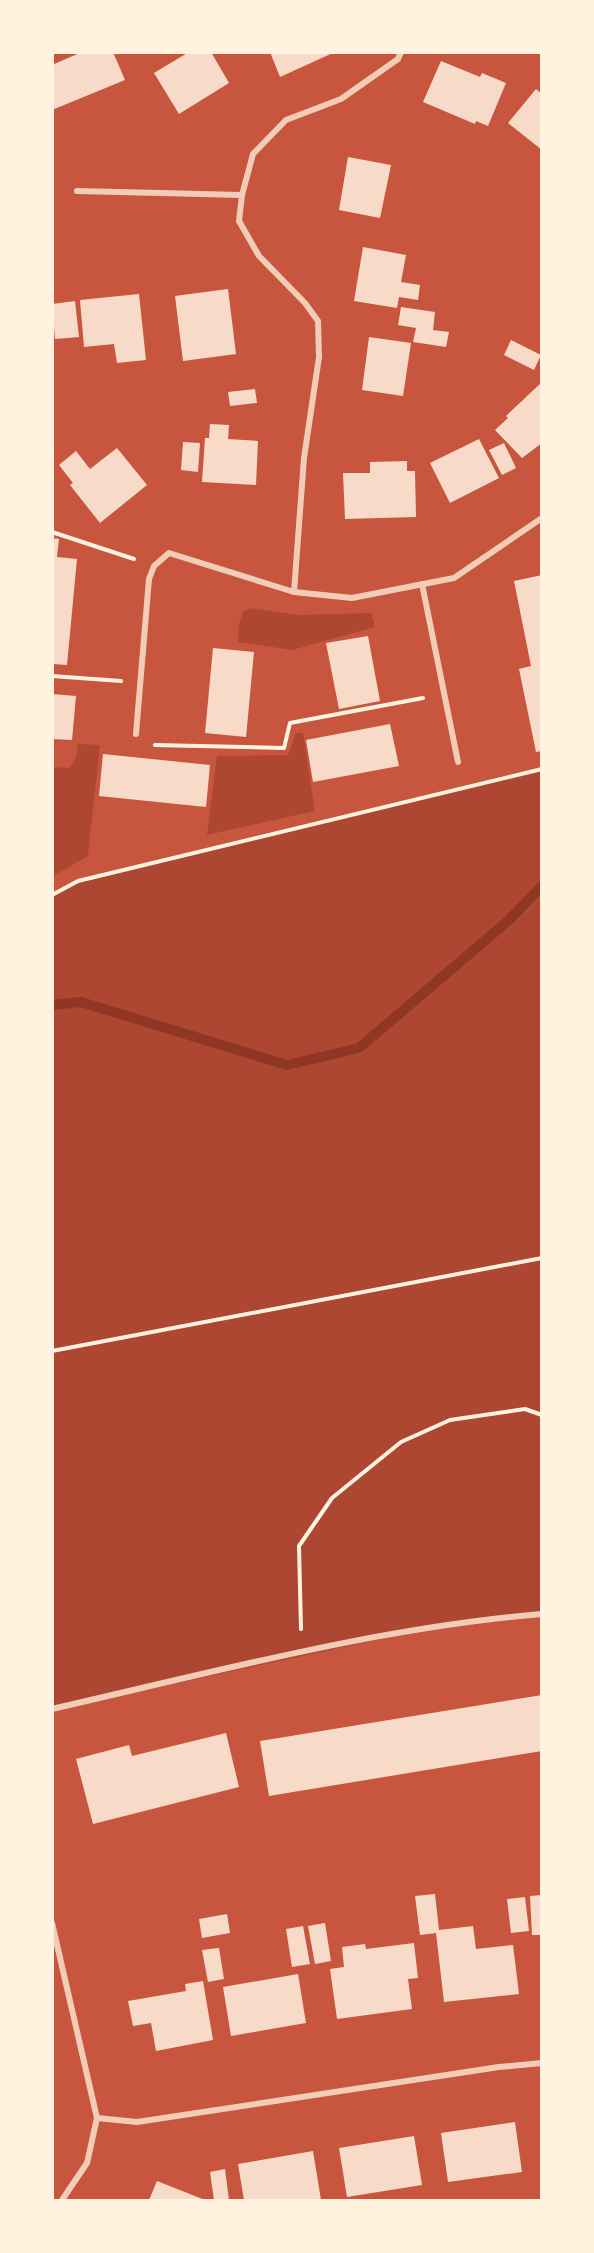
<svg xmlns="http://www.w3.org/2000/svg" width="594" height="2253" font-family="'Work Sans',sans-serif">
<rect width="100%" height="100%" fill="#c8553d"/>
<!-- green -->
<g fill="#ae4732">
<path d="M251,608L298,615L371,613L375,627L292,650L238,642L239,624L243,612Z"/>
<path d="M296,733H303L315,811L207,835L217,756L288,755Z"/>
<path d="M78,744L100,745L88,856L53,876V767L70,768L76,757Z"/>
<path d="M541,769V1614L469,1620L53,1710L52,895L78,881Z"/>
</g>
<g fill="none" stroke-linecap="round" stroke-linejoin="round">
<!-- stream -->
<path stroke="#8f3625" stroke-width="10" d="M52,1005L81,1002L287,1065L359,1048L509,920L542,886"/>
</g>
<!-- building -->
<g fill="#f7dbc8">
<path d="M82,52H113L125,80L52,110V65Z"/>
<path d="M189,52H211L229,83L179,114L154,73Z"/>
<path d="M270,52H335L280,77Z"/>
<path d="M441,61L480,77L482,73L506,83L488,126L476,121L475,124L423,102Z"/>
<path d="M536,89L542,94V150L508,123Z"/>
<path d="M348,157L391,165L380,218L339,210Z"/>
<path d="M363,247L406,255L401,282L420,285L418,300L399,297L397,308L354,301Z"/>
<path d="M228,289L236,354L183,361L175,296Z"/>
<path d="M139,294L146,360L117,363L114,344L84,347L80,300Z"/>
<path d="M75,301L79,337L55,339L52,304Z"/>
<path d="M401,307L435,312L433,330L449,332L446,347L413,342L416,328L398,325Z"/>
<path d="M369,337L411,343L403,396L362,390Z"/>
<path d="M511,340L541,355L534,370L504,355Z"/>
<path d="M542,382V443L522,458L495,430L508,418L506,416Z"/>
<path d="M255,389L257,403L230,406L228,392Z"/>
<path d="M210,424L229,425L228,439L258,441L256,485L202,482L205,438H209Z"/>
<path d="M479,439L499,478L450,503L430,463Z"/>
<path d="M183,442L200,443L198,472L181,470Z"/>
<path d="M504,443L516,468L502,475L489,450Z"/>
<path d="M117,448L147,485L100,523L70,485L73,483L59,465L76,451L90,469Z"/>
<path d="M407,461V471H415L416,517L345,519L343,473H370V462Z"/>
<path d="M52,538L59,539L57,557L77,559L67,665L52,664Z"/>
<path d="M542,575V751L536,752L519,669L531,666L514,581Z"/>
<path d="M368,636L380,701L339,709L326,643Z"/>
<path d="M213,648L254,652L246,737L205,733Z"/>
<path d="M52,694L76,696L72,740L52,739Z"/>
<path d="M390,724L399,766L313,782L306,740Z"/>
<path d="M103,754L210,765L206,807L99,796Z"/>
<path d="M542,1695V1751L269,1796L260,1741Z"/>
<path d="M226,1733L239,1787L93,1824L76,1759L129,1745L132,1756Z"/>
<path d="M435,1894L439,1930L473,1926L476,1949L513,1945L519,1994L444,2002L436,1933L420,1935L415,1896Z"/>
<path d="M542,1895V1935H532L530,1896Z"/>
<path d="M525,1897L529,1931L511,1933L507,1899Z"/>
<path d="M227,1914L230,1933L202,1938L199,1919Z"/>
<path d="M325,1923L331,1961L315,1964L308,1926Z"/>
<path d="M303,1926L310,1964L292,1967L286,1929Z"/>
<path d="M414,1943L418,1978L408,1979L412,2009L337,2019L330,1969L344,1967L342,1947L365,1944L366,1949Z"/>
<path d="M219,1948L224,1979L208,1982L202,1950Z"/>
<path d="M298,1974L306,2023L231,2036L223,1987Z"/>
<path d="M203,1981L213,2040L156,2051L151,2023L133,2026L128,2001L186,1991L185,1984Z"/>
<path d="M515,2122L522,2172L448,2182L441,2133Z"/>
<path d="M414,2136L422,2185L347,2197L339,2148Z"/>
<path d="M313,2151L321,2200H244L238,2164Z"/>
<path d="M225,2169L229,2200H214L210,2172Z"/>
<path d="M157,2181L205,2200H149Z"/>
</g>
<g fill="none" stroke-linecap="round" stroke-linejoin="round">
<!-- path -->
<g stroke="#fff3e0" stroke-width="4">
<path d="M52,532L134,559"/>
<path d="M52,676L121,681"/>
<path d="M155,745L284,748L290,723L423,698"/>
<path d="M52,895L78,881L542,769"/>
<path d="M52,1351L542,1258"/>
<path d="M301,1629L299,1546L332,1498L401,1442L450,1420L525,1409L542,1415"/>
</g>
<!-- minor -->
<g stroke="#f1ccb7" stroke-width="6">
<path d="M77,191L242,195"/>
<path d="M422,584L458,762"/>
<path d="M294,592L304,458L319,357L318,321L305,303L259,256L239,221L242,195L253,154L286,120L341,99L398,59L401,52"/>
<path d="M136,734L149,579L154,566L169,553L294,592L352,598L454,578L542,518"/>
<path d="M52,1709C214,1672 376,1628 542,1614"/>
<path d="M52,1923L97,2118L87,2163L62,2200"/>
<path d="M97,2118L137,2122L499,2067L542,2063"/>
</g>
</g>
<!-- border -->
<rect width="594" height="2253" fill="none" stroke="#fff3e0" stroke-width="108"/>
</svg>
